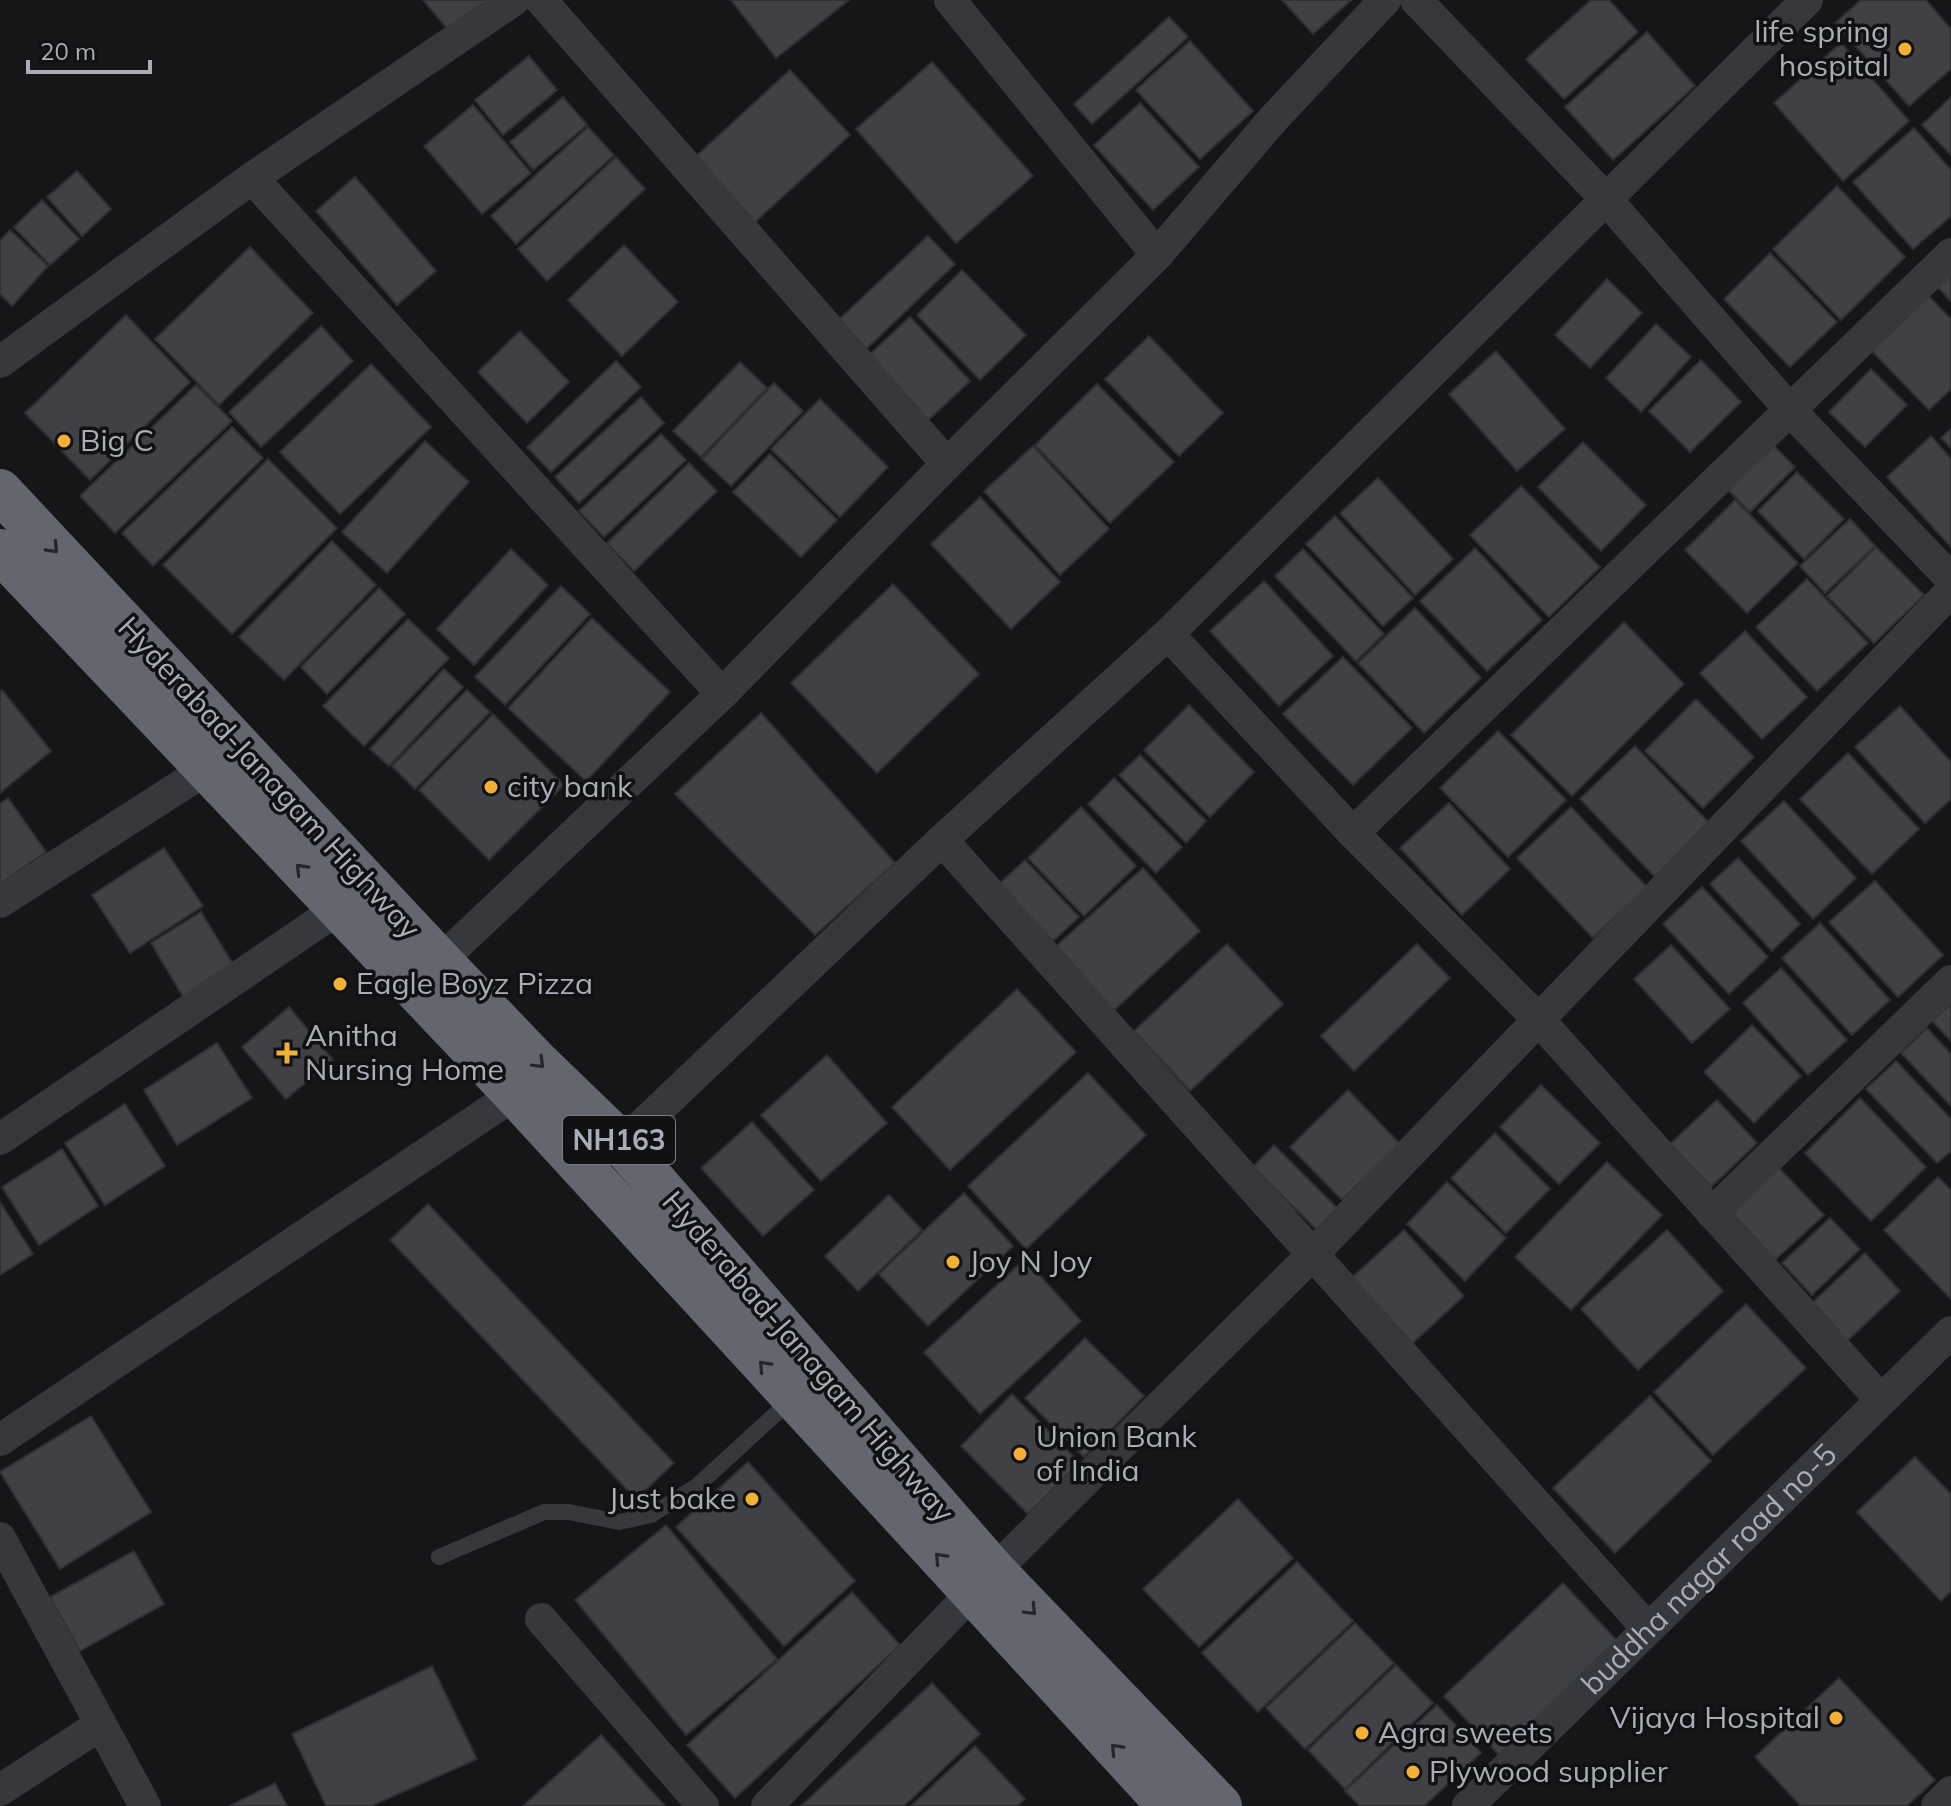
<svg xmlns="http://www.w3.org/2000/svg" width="1951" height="1806" font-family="Mulish,sans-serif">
<rect width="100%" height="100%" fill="#161618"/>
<!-- building -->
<g fill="#404145" stroke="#303034" stroke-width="2">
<path d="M423,0H492L452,34Z"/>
<path d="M731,0H849L776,58Z"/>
<path d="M1282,0H1351L1313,34Z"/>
<path d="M1591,0H1609L1638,32L1564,99L1526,59Z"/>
<path d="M1861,0H1926L1951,29V69L1909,106L1835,23Z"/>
<path d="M1169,17L1188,37L1092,124L1074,104Z"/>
<path d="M1647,32L1695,86L1613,160L1565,107Z"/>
<path d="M1190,41L1253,111L1200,159L1136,90Z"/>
<path d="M1841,43L1909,121L1843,181L1774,103Z"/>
<path d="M529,56L557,90L503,135L475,100Z"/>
<path d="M932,62L1033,176L956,243L856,129Z"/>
<path d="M790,70L850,135L753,224L693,159Z"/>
<path d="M563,97L587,125L533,170L510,142Z"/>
<path d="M1951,97V155L1922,125Z"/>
<path d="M1140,103L1199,167L1153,210L1094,145Z"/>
<path d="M473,105L531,173L482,214L424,146Z"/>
<path d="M588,127L614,155L516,244L491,216Z"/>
<path d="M1914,128L1951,170V216L1913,249L1853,182Z"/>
<path d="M616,157L645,189L547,281L518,249Z"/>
<path d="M77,171L111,209L82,236L47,197Z"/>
<path d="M355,177L436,271L397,305L316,211Z"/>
<path d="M1837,186L1905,257L1841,320L1773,249Z"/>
<path d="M42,200L79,239L50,265L14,227Z"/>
<path d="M10,230L48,266L12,306L0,294V241Z"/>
<path d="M928,236L955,264L863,352L835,323Z"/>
<path d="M624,245L678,302L622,356L568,300Z"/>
<path d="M250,247L313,313L219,405L155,339Z"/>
<path d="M1770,253L1837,322L1790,367L1724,299Z"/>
<path d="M1951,267V301L1934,283Z"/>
<path d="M962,270L1026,335L980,380L917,315Z"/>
<path d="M1607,279L1642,313L1590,368L1555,335Z"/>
<path d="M1924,291L1951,319V389L1929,410L1867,346Z"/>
<path d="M126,315L190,382L90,480L25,413Z"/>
<path d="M910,317L970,381L925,423L865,359Z"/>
<path d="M1656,324L1691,357L1641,412L1606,378Z"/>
<path d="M321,326L353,361L261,447L229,412Z"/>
<path d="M520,331L569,382L527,423L478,372Z"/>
<path d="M1149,336L1223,413L1179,456L1105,379Z"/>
<path d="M1496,351L1565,429L1517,471L1449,394Z"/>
<path d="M1701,360L1741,402L1690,452L1649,411Z"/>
<path d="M616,361L641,387L551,472L527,447Z"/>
<path d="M740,362L767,388L701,457L673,431Z"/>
<path d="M371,364L431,427L340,514L280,452Z"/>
<path d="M1871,369L1907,405L1865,447L1829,412Z"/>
<path d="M774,383L803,411L731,486L702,459Z"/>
<path d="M1097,384L1174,462L1110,523L1035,445Z"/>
<path d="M196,385L232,421L115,533L80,496Z"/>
<path d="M641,397L664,423L579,503L555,477Z"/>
<path d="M820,399L888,467L840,517L771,449Z"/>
<path d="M232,427L263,458L153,566L122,533Z"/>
<path d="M1951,429V448L1941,438Z"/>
<path d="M661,434L686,460L604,537L579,511Z"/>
<path d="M1931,436L1951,459V547L1887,477Z"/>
<path d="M425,441L469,482L387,573L342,532Z"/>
<path d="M1583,442L1646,505L1601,551L1538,487Z"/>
<path d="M1773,445L1795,467L1750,512L1728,490Z"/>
<path d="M1033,446L1109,529L1060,575L984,491Z"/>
<path d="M770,454L837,520L801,557L733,492Z"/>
<path d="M268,459L337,528L232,634L163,565Z"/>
<path d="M689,463L717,491L634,571L607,543Z"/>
<path d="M1797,472L1844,519L1804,559L1758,511Z"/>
<path d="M1378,478L1453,559L1415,595L1340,513Z"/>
<path d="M1521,486L1600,567L1549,617L1470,535Z"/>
<path d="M980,497L1060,582L1011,629L931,544Z"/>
<path d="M1735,500L1798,563L1747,613L1685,550Z"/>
<path d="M1335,516L1413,598L1383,626L1306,544Z"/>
<path d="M1850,519L1875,546L1825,593L1800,566Z"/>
<path d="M332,541L376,585L284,680L239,637Z"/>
<path d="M1876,547L1924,595L1874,643L1827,596Z"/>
<path d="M1475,548L1542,620L1487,671L1420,601Z"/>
<path d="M511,549L548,585L474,665L437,629Z"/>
<path d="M1303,549L1384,634L1356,661L1275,576Z"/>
<path d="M1807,579L1868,643L1817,691L1756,627Z"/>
<path d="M1264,581L1333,656L1279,706L1210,631Z"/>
<path d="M893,584L979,674L877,773L791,683Z"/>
<path d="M561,586L590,614L505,705L475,677Z"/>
<path d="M379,588L405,614L327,694L301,667Z"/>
<path d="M1415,608L1481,678L1424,733L1358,663Z"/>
<path d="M592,618L670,692L586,781L508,708Z"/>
<path d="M408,619L449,658L364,746L323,706Z"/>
<path d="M1624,622L1684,684L1572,796L1511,735Z"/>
<path d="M1745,631L1807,697L1762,739L1700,673Z"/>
<path d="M1343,657L1412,728L1353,785L1283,714Z"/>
<path d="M444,669L463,687L389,766L370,749Z"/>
<path d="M2,690L51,751L0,793V692Z"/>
<path d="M467,690L490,712L415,789L392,766Z"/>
<path d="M1696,699L1754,757L1703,808L1645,751Z"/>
<path d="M1189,705L1254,772L1210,817L1144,750Z"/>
<path d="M1900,706L1951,762V799L1925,823L1855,747Z"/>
<path d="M761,713L895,863L815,935L675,794Z"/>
<path d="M493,714L564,785L489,860L419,790Z"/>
<path d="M1498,731L1566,800L1508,857L1440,788Z"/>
<path d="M1635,746L1711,825L1656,878L1580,799Z"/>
<path d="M1848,753L1919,829L1872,874L1800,799Z"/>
<path d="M1140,755L1206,821L1186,843L1119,775Z"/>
<path d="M1114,778L1182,847L1156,873L1088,804Z"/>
<path d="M8,798L46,852L0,884V804Z"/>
<path d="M1784,801L1856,878L1813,919L1741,841Z"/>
<path d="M1449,803L1510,869L1462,915L1400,848Z"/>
<path d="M1081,807L1136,866L1084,916L1028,858Z"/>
<path d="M1571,807L1647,887L1593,938L1517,858Z"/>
<path d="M164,848L203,906L130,953L92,895Z"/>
<path d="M1738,858L1800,924L1772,951L1710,884Z"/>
<path d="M1025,860L1079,917L1053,941L999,884Z"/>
<path d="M1143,868L1200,931L1112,1012L1054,948Z"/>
<path d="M1875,881L1943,955L1898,997L1829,922Z"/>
<path d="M1702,887L1768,957L1729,994L1663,924Z"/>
<path d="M201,912L236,969L185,1000L151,943Z"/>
<path d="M1820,923L1890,1000L1852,1035L1782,958Z"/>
<path d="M1227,944L1283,1004L1190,1091L1134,1031Z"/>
<path d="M1417,944L1450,978L1354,1071L1321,1036Z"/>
<path d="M1671,945L1730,1009L1692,1043L1634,979Z"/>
<path d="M1781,968L1847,1040L1808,1075L1743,1003Z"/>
<path d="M1017,989L1076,1052L950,1170L892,1107Z"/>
<path d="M1951,1003V1041L1932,1021Z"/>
<path d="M289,1007L333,1060L286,1099L242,1047Z"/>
<path d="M1752,1025L1801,1076L1754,1123L1704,1072Z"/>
<path d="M1927,1028L1951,1054V1106L1901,1053Z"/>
<path d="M217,1043L252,1098L177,1145L144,1090Z"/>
<path d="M827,1055L887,1123L821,1181L761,1115Z"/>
<path d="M1896,1061L1951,1119V1151L1937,1163L1866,1089Z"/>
<path d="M1088,1073L1146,1135L1026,1249L968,1186Z"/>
<path d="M1541,1085L1600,1143L1559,1184L1500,1127Z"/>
<path d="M1348,1090L1400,1144L1342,1200L1290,1147Z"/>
<path d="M1860,1098L1926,1167L1871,1221L1805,1153Z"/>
<path d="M1717,1100L1757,1143L1711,1187L1670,1144Z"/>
<path d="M125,1104L165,1166L105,1205L65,1143Z"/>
<path d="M752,1122L814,1190L763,1236L701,1168Z"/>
<path d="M1495,1133L1550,1189L1506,1233L1451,1178Z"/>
<path d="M1274,1145L1339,1210L1318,1231L1253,1167Z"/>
<path d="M62,1149L98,1206L39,1245L2,1187Z"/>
<path d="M1607,1162L1662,1215L1571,1310L1515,1257Z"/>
<path d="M1778,1167L1824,1215L1775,1260L1730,1213Z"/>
<path d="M1938,1177L1951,1190V1299L1884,1230Z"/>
<path d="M1447,1182L1506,1238L1465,1281L1407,1224Z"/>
<path d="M964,1193L1013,1246L928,1326L879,1274Z"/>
<path d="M889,1195L922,1230L858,1291L825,1256Z"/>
<path d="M0,1202L33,1254L0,1275Z"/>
<path d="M428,1204L674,1463L636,1499L390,1240Z"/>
<path d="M1830,1218L1860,1249L1812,1295L1782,1263Z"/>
<path d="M1404,1230L1464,1296L1406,1349L1346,1283Z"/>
<path d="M1667,1230L1723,1291L1638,1370L1581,1309Z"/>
<path d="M1865,1253L1900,1291L1846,1342L1811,1304Z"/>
<path d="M1025,1259L1081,1321L980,1414L924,1352Z"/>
<path d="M1746,1304L1806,1368L1713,1455L1654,1392Z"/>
<path d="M1085,1338L1144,1396L1084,1457L1025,1398Z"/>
<path d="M1012,1394L1080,1463L1028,1514L961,1446Z"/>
<path d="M1650,1396L1711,1461L1615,1553L1553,1488Z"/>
<path d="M91,1416L151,1512L60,1569L0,1472Z"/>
<path d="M1915,1457L1951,1494V1591L1941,1601L1857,1512Z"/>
<path d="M748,1462L855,1581L784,1646L676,1527Z"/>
<path d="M1238,1499L1293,1558L1199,1647L1143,1589Z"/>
<path d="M666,1525L777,1659L686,1735L575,1600Z"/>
<path d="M134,1551L164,1604L80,1651L50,1597Z"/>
<path d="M1297,1562L1353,1621L1258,1712L1202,1653Z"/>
<path d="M1563,1583L1623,1647L1503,1759L1444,1696Z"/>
<path d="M852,1592L900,1645L735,1798L687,1745Z"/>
<path d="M1355,1623L1394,1663L1305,1749L1266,1708Z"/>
<path d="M1396,1665L1433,1703L1345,1789L1308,1750Z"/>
<path d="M432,1666L477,1759L371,1806H326L292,1734Z"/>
<path d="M1839,1678L1935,1780L1907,1806H1801L1755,1757Z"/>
<path d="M932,1683L980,1734L904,1806H801Z"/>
<path d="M1437,1705L1481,1753L1424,1806H1360L1345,1791Z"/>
<path d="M601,1735L665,1806H523Z"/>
<path d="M975,1746L1025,1799L1017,1806H911Z"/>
<path d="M275,1783L287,1806H230Z"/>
</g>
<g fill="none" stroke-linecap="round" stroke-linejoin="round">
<!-- lane -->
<path stroke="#37383d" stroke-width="16" d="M439,1557L544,1512H569L619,1522L651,1515L697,1486L792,1399"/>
<!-- street -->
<g stroke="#37383d" stroke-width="32">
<path d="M541,0L947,464"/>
<path d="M950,0L1157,255"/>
<path d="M1416,0L1606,199L1790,410L1951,579"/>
<path d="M252,178L722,694"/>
<path d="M0,362L252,178L514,0"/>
<path d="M1168,634L1353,833L1538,1019L1881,1400"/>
<path d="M1353,833L1951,254"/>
<path d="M942,840L1648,1629"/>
<path d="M0,902L207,769"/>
<path d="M440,961L722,694L947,464L1157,255L1276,116L1385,0"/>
<path d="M0,1139L338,909"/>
<path d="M622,1144L942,840L1168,634L1807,0"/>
<path d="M1712,1213L1951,981"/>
<path d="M0,1440L515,1094"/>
<path d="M0,1538L145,1806"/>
<path d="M994,1571L1312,1255L1951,591"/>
<path d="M541,1619L703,1806"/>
<path d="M0,1790L100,1725"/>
<path d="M767,1806L972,1593"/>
<path id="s1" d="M1468,1806L1951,1332"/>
<path d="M1937,1806L1951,1792"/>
</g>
<!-- highway -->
<g stroke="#63666e" stroke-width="44">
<path d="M0,491L440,961L536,1061L622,1144L994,1571L1220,1806"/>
<path d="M0,551L515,1094L1169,1806"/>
</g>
</g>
<!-- one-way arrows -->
<defs><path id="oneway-chevron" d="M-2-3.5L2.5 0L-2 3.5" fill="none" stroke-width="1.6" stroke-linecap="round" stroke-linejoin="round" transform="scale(2)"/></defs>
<g stroke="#26262a">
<use href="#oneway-chevron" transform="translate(53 548) rotate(47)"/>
<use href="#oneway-chevron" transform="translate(301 869) rotate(-133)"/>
<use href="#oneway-chevron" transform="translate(539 1063) rotate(45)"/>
<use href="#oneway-chevron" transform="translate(764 1366) rotate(-133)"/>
<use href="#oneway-chevron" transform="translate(940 1558) rotate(-133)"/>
<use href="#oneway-chevron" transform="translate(1031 1610) rotate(46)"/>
<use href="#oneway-chevron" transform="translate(1116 1749) rotate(-133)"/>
</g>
<!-- markers -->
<g fill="#f2b134" stroke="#111113" stroke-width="3">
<circle cx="1905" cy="49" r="8"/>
<circle cx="64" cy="441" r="8"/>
<circle cx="491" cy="787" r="8"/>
<circle cx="340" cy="984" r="8"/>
<path d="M283 1041h8v8h8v8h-8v8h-8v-8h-8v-8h8z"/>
<circle cx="953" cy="1262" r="8"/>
<circle cx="1020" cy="1454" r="8"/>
<circle cx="752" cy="1499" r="8"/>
<circle cx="1836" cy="1718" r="8"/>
<circle cx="1362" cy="1733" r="8"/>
<circle cx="1413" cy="1772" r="8"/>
</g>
<g text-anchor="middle" stroke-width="7" stroke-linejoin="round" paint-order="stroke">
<!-- shield labels -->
<rect fill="#111113" stroke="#7b7e86" stroke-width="2" x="563" y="1116" width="112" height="48" rx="6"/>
<g font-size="28" font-weight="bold" fill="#a8adb8">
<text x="619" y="1150">NH163</text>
</g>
<!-- poi labels -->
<g font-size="30" fill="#a8adb8" stroke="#111113" text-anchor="start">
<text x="1889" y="42" text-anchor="end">life spring<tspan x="1889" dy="34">hospital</tspan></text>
<text x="80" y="451">Big C</text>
<text x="507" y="797">city bank</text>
<text x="356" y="994">Eagle Boyz Pizza</text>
<text x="305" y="1046">Anitha<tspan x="305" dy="34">Nursing Home</tspan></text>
<text x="969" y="1272">Joy N Joy</text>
<text x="1036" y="1447">Union Bank<tspan x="1036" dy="34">of India</tspan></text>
<text x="736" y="1509" text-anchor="end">Just bake</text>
<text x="1820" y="1728" text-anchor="end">Vijaya Hospital</text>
<text x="1378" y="1743">Agra sweets</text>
<text x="1429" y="1782">Plywood supplier</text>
</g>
<!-- street labels -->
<g font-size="30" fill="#a8adb8" stroke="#111113">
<text transform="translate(269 778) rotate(47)" y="10">Hyderabad-Janagam Highway</text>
<text transform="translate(808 1357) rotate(49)" y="10">Hyderabad-Janagam Highway</text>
<text dy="10" stroke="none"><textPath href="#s1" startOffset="338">buddha nagar road no-5</textPath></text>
</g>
</g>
<!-- scale -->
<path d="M28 60v12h122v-12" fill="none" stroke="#a8adb8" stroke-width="4"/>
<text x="40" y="60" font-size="24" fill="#a8adb8" stroke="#111113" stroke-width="6" paint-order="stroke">20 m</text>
</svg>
